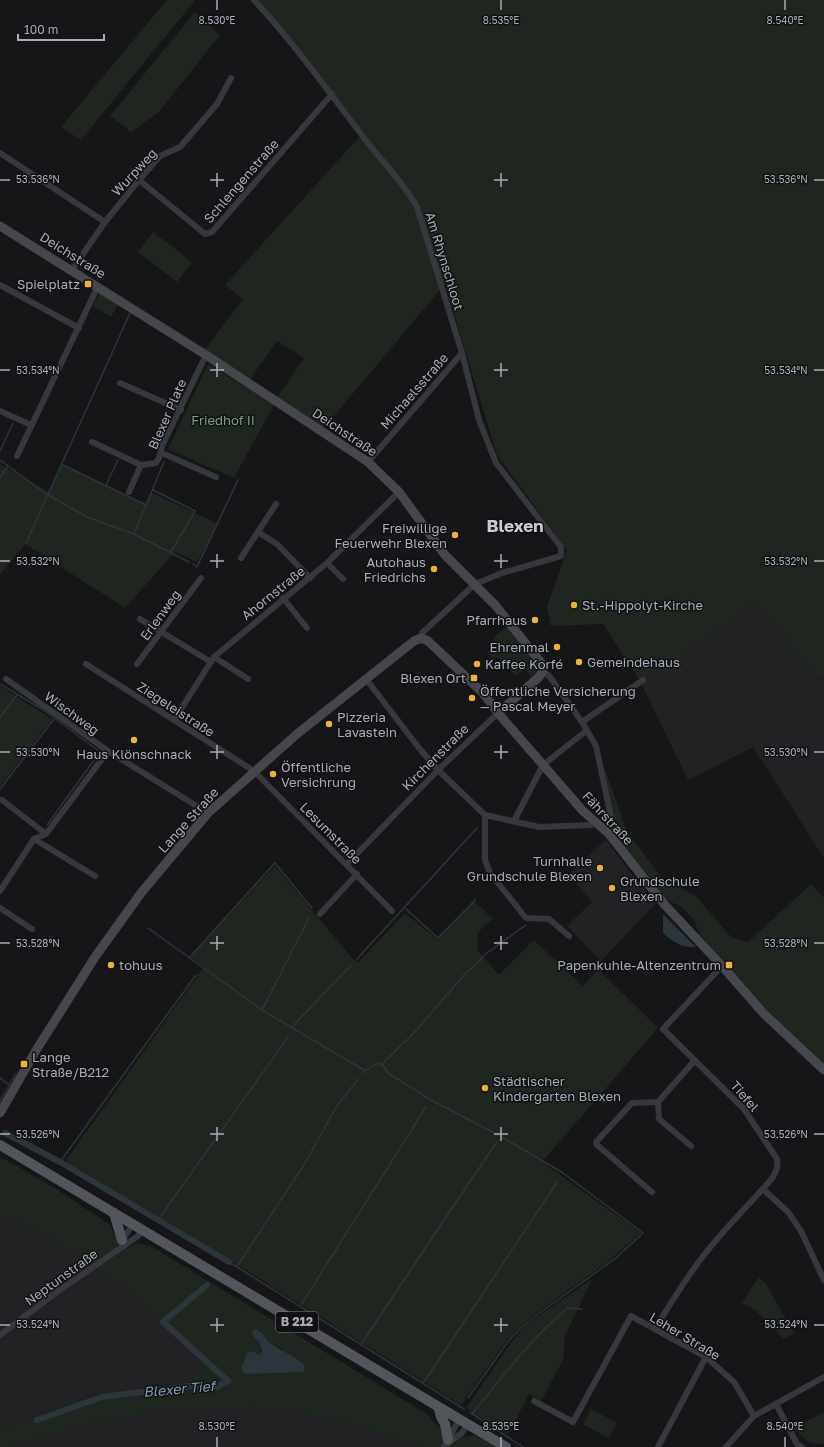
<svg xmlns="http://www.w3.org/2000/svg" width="824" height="1447" font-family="'Golos Text',sans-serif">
<rect width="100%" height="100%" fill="#161618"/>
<!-- built -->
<g fill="#222225">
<path d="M758,601L820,680L824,677V858L753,747L688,780L640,681L685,654Z"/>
<path d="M606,840L655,904L601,961L567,926L592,902L568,874Z"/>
<path d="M0,1215L52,1238L123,1288L198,1356L201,1366L209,1372L175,1384L97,1394L29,1418L0,1432Z"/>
<path d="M214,1405L253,1407L341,1420L400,1439L418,1447H7L54,1424Z"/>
</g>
<!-- green -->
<g fill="#1e261f" fill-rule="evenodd">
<path d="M167,0H195L81,140L61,127Z"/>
<path d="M252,0H824V677L820,680L756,602L685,654L640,681L603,624L551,626L547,607L567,550L497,455L445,284L323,429L276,399L304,358L277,341L249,381L204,351L243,299L225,285L361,135L304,58Z"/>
<path d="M195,12L220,35L159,112L131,132L110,116Z"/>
<path d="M153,232L192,262L177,282L138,252Z"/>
<path d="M100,292L119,303L111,317L93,306Z"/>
<path d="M208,364L274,405L234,478L168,449Z"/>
<path d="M0,464L48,492L62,465L146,505L151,492L218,524L197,562L175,552L125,608L25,544L0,575Z"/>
<path d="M508,626L537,665V672L532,677L525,669L515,676L499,657L494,660L487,652L497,643L493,638Z"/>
<path d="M0,686L52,719L0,786Z"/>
<path d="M601,758L627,831L662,878L696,896L731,937L748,942L811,884L824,898V1066L780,1025L700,935L694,920L683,908L665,899L612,833C613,807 607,783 601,758Z"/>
<path d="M275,866L353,959L358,962L405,913L438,940L474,901L493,919L478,932L477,950L499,975L534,940L583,986L598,969L658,1028L542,1162L641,1233L607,1262L526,1321L509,1337L461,1405L236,1264L64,1163L204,967L191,957L194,952Z"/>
<path d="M0,1158H3L58,1190L110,1225L115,1236L126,1248L137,1243L151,1246L427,1414L438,1427L444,1426L462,1437L475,1435L496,1447H418L400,1439L341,1420L253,1407L183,1409L91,1422L11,1447H0V1432L29,1418L97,1394L175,1384L208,1372L201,1366L198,1356L123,1288L52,1238L0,1215ZM259,1330L272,1344L282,1349L304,1372H285L248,1352L256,1355L261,1354L260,1344L252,1334Z"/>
<path d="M759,1277L766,1284L794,1333L784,1339L755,1310L742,1303Z"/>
<path d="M592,1279L565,1336L563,1360L541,1401L529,1394L508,1435L466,1408L512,1341L527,1324Z"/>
<path d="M591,1409L617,1423L608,1438L583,1424Z"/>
<path d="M824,1412V1443C810,1447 802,1438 794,1428Z"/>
</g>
<!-- water -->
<g fill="#2c353c">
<path d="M663,914L696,947C682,948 673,942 663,933Z"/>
<path d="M254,1329C263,1330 265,1339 272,1344C283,1352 295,1356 304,1365V1372L244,1374L241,1369L247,1353L252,1351L259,1355L262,1351L260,1344L252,1334Z"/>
</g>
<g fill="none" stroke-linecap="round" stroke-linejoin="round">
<!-- stream -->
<g stroke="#2c353c" stroke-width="1.5">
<path d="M0,451L13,423"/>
<path d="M0,460L48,495L87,517L134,534L189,562"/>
<path d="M63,465L146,505"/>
<path d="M0,478L8,466"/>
<path d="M106,485L118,460"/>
<path d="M153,490L195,511L171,552"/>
<path d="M134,534L164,462"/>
<path d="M26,543L130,313"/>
<path d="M193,564L197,567L238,480"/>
<path d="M0,684L45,711L100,752L47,825"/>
<path d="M0,717L17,695"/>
<path d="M0,789L54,719"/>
<path d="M406,909L438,938L475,900"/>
<path d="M148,928L262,1010L364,1070"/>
<path d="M189,958L275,863L312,908"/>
<path d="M357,959L477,828"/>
<path d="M262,1010L309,918"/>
<path d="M292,1027L351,965"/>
<path d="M382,1064L388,1073L431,1100L500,1136L563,1173L643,1233L617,1257L526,1323L510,1339L468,1398"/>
<path d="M362,1073L375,1064H382L412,1035L464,975L487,953L526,925"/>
<path d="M0,1078L9,1085"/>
<path d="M0,1101L16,1073"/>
<path d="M60,1162L196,975"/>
<path d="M158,1220L288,1037"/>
<path d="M229,1262L464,1409"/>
<path d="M237,1266L304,1165L335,1109L358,1079"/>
<path d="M301,1305L426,1107"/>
<path d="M361,1344L496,1143"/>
<path d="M423,1383L557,1182"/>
<path d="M471,1413L523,1447"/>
<path d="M472,1414C503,1376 530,1339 568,1308L582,1309"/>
</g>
<!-- canal -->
<g stroke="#2c353c" stroke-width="6">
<path d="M5,1133L60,1162L229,1262"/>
<path d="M37,1420L102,1397L190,1386L217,1387L228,1381L163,1322L207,1285"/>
</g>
<!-- street -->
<g stroke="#37383d" stroke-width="6">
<path d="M254,0C293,42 326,88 361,134C379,159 402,180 417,207L462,353L479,420L496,463L561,547V556L502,573L475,584L422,633L421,638"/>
<path d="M0,153L105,222"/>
<path d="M139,180L205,234L212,232L332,94"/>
<path d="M72,270L105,222L139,180L160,156L180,147L217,104L231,78"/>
<path d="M0,285L79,328"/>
<path d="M120,383L181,410"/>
<path d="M0,411L31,425"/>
<path d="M92,442L141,465"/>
<path d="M162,453L216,477"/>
<path d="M17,456L98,286"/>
<path d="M368,462L462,353"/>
<path d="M129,492L141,465L156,463L159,458L162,446L206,355"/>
<path d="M258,532L277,544L310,578"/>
<path d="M241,558L276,504"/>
<path d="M327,563L343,579"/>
<path d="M283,598L307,628"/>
<path d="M140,619L211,662"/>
<path d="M214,657L248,679"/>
<path d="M86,664L254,771L392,911"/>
<path d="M137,664L201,578"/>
<path d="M543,671L550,677L582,722L596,746L611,817"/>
<path d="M6,679L108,751L208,813"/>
<path d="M366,679L419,748L438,770L485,815L539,827L591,825L595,823"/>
<path d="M174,720L214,657L327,563L399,492"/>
<path d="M582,722L643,680"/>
<path d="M2,800L46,834"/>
<path d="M485,815V860L490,873L526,918L549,919L569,936"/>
<path d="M514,821L543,765L586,731"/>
<path d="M34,839L95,876"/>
<path d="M347,864L438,770L498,713"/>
<path d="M0,891L34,839L46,834L108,751"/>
<path d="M0,908L32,929"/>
<path d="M320,914L357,874"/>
<path d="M658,1102L659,1119L691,1146"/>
<path d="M763,1189L788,1212L801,1231L824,1280"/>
<path d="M652,1192L597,1145L596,1142L632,1103L658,1102L695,1060"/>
<path d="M121,1242L133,1224"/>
<path d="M655,1329C670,1304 686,1278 704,1255C721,1233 741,1213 759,1193C768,1183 780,1173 777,1159L744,1109L663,1029L722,966"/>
<path d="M0,1335L54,1294L138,1236L142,1230"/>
<path d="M534,1401L573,1422L631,1316L706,1357L734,1382L754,1416"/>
<path d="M776,1404L797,1444L802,1447"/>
<path d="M448,1443L462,1433L467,1425"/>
<path d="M444,1447L459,1420"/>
<path d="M658,1447L706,1357"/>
<path d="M726,1447L754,1416L824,1377"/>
</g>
<!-- secondary -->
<g stroke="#45474d" stroke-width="9">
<path d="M0,226L206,355L368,462L399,492L445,555L496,606L542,664L543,671L539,677L498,713"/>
<path d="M0,1113L35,1052L95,957L141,893L208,813L297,734L414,641L421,638L428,641L483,693L498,713L583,811L609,834L664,904L722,966L765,1015L824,1070"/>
</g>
<!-- primary -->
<g stroke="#53555c" stroke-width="10">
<path d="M0,1145L506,1447"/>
<path d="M114,1213L122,1240"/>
<path d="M439,1409L441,1417L445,1424L448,1440"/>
</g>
</g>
<!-- ticks -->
<path fill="none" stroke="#a8adb8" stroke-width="1.5" d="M217,0V10M501,0V10M785,0V10M217,173V187M501,173V187M0,180H10M210,180H224M494,180H508M814,180H824M217,363V377M501,363V377M0,370H10M210,370H224M494,370H508M814,370H824M217,554V568M501,554V568M0,561H10M210,561H224M494,561H508M814,561H824M217,745V759M501,745V759M0,752H10M210,752H224M494,752H508M814,752H824M217,936V950M501,936V950M0,943H10M210,943H224M494,943H508M814,943H824M217,1127V1141M501,1127V1141M0,1134H10M210,1134H224M494,1134H508M814,1134H824M217,1318V1332M501,1318V1332M0,1325H10M210,1325H224M494,1325H508M814,1325H824M217,1437V1447M501,1437V1447M785,1437V1447"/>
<!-- markers -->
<g fill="#f2b134" stroke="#111113" stroke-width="1.5">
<rect x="84" y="280" width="8" height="8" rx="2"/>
<circle cx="455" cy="535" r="4"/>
<circle cx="434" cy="569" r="4"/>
<circle cx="574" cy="605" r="4"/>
<circle cx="535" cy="620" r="4"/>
<circle cx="557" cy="647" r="4"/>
<circle cx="579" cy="662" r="4"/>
<circle cx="477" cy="664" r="4"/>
<rect x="470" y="674" width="8" height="8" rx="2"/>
<circle cx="472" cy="698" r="4"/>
<circle cx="329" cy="724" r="4"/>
<circle cx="134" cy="740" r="4"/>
<circle cx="273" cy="774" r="4"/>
<circle cx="600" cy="868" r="4"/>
<circle cx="612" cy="888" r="4"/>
<circle cx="111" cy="965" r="4"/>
<rect x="725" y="961" width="8" height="8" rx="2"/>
<rect x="20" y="1060" width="8" height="8" rx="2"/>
<circle cx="485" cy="1088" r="4"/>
</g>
<g text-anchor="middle" stroke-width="3" stroke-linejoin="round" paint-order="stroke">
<!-- shield labels -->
<rect fill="#111113" stroke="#7b7e86" stroke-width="1" x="276" y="1312" width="42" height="20" rx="3"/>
<g font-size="12" font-weight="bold" fill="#a8adb8">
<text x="297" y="1326">B 212</text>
</g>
<!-- street labels -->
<g font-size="13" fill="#a8adb8" stroke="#111113">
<text transform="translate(134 172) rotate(-47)" y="5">Wurpweg</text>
<text transform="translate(241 181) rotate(-49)" y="5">Schlengenstraße</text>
<text transform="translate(73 255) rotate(32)" y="5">Deichstraße</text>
<text transform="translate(445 261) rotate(73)" y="5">Am Rhynschloot</text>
<text transform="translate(414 391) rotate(-49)" y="5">Michaelsstraße</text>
<text transform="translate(167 414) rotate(-66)" y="5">Blexer Plate</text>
<text transform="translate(345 432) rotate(34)" y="5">Deichstraße</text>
<text transform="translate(273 593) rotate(-39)" y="5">Ahornstraße</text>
<text transform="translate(160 615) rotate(-54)" y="5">Erlenweg</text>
<text transform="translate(176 709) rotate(33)" y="5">Ziegeleistraße</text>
<text transform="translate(72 713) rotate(36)" y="5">Wischweg</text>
<text transform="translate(435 757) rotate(-45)" y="5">Kirchenstraße</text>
<text transform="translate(608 818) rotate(47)" y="5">Fährstraße</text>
<text transform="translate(188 820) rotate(-48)" y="5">Lange Straße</text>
<text transform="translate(331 833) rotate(45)" y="5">Lesumstraße</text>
<text transform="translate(745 1096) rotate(49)" y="5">Tiefel</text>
<text transform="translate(61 1277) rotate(-36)" y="5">Neptunstraße</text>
<text transform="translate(685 1336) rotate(31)" y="5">Leher Straße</text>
</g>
<!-- poi labels -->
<g font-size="13" fill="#a8adb8" stroke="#111113" text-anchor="start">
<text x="80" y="289" text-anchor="end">Spielplatz</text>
<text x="447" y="533" text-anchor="end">Freiwillige<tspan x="447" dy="15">Feuerwehr Blexen</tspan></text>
<text x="426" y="567" text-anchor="end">Autohaus<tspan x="426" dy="15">Friedrichs</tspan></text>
<text x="582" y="610">St.-Hippolyt-Kirche</text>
<text x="527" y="625" text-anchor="end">Pfarrhaus</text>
<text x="549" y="652" text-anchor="end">Ehrenmal</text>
<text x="587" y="667">Gemeindehaus</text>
<text x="485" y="669">Kaffee Korfé</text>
<text x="466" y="683" text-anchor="end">Blexen Ort</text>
<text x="480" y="696">Öffentliche Versicherung<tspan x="480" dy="15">— Pascal Meyer</tspan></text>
<text x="337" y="722">Pizzeria<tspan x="337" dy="15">Lavastein</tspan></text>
<text x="134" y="759" text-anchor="middle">Haus Klönschnack</text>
<text x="281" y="772">Öffentliche<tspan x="281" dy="15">Versichrung</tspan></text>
<text x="592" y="866" text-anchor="end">Turnhalle<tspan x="592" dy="15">Grundschule Blexen</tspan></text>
<text x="620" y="886">Grundschule<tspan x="620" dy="15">Blexen</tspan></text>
<text x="119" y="970">tohuus</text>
<text x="721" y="970" text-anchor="end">Papenkuhle-Altenzentrum</text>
<text x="32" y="1062">Lange<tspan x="32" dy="15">Straße/B212</tspan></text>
<text x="493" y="1086">Städtischer<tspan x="493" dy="15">Kindergarten Blexen</tspan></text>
</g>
<!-- park labels -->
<g font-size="13" fill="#7fa381" stroke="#111113">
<text x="223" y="425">Friedhof II</text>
</g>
<!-- water labels -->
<g font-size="14" font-style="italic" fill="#7f9bb3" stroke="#111113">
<text transform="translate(179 1389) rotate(-5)" y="5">Blexer Tief</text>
</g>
<!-- district labels -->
<g font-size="17" font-weight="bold" fill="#c9ccd4" stroke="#111113">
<text x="515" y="532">Blexen</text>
</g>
</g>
<g font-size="10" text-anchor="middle" fill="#a8adb8" stroke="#111113" stroke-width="3" stroke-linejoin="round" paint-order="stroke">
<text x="217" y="24">8.530°E</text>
<text x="501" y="24">8.535°E</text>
<text x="785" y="24">8.540°E</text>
<text x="38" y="183">53.536°N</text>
<text x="786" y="183">53.536°N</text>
<text x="38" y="374">53.534°N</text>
<text x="786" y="374">53.534°N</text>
<text x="38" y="565">53.532°N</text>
<text x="786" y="565">53.532°N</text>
<text x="38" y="756">53.530°N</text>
<text x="786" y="756">53.530°N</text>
<text x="38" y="947">53.528°N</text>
<text x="786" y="947">53.528°N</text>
<text x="38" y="1138">53.526°N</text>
<text x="786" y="1138">53.526°N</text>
<text x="38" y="1328">53.524°N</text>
<text x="786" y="1328">53.524°N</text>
<text x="217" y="1430">8.530°E</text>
<text x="501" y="1430">8.535°E</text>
<text x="785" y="1430">8.540°E</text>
</g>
<!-- scale -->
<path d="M18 34v6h86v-6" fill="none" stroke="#a8adb8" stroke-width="2"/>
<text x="24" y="34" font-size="12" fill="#a8adb8" stroke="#111113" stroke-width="3" paint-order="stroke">100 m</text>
</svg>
